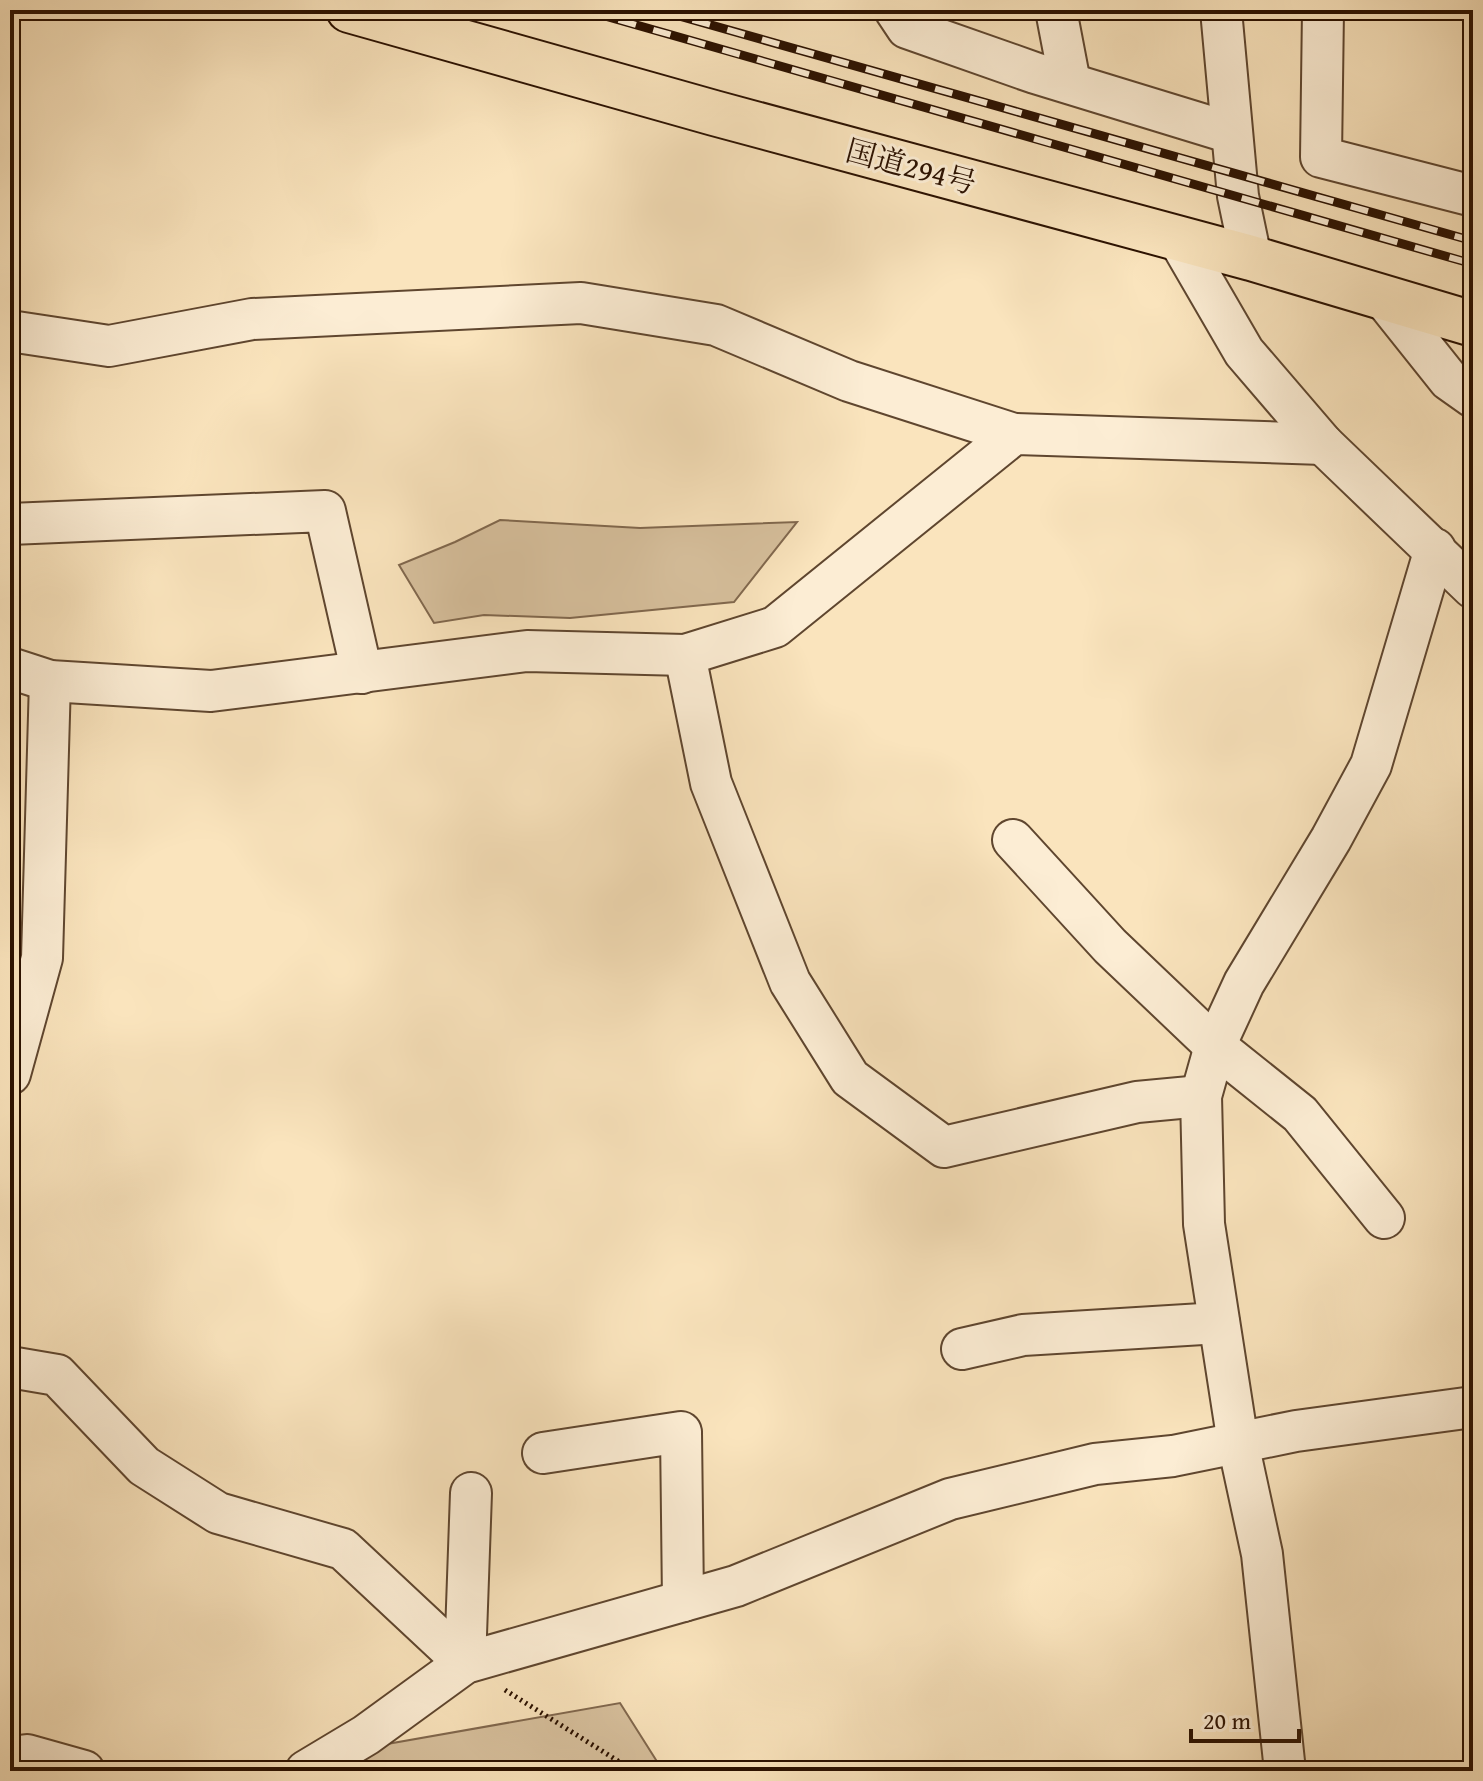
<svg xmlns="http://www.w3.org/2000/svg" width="1483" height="1781" font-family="'Gentium Book Plus','Noto Serif JP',serif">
<rect width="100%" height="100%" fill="#fae4bd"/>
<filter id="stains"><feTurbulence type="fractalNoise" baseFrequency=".0025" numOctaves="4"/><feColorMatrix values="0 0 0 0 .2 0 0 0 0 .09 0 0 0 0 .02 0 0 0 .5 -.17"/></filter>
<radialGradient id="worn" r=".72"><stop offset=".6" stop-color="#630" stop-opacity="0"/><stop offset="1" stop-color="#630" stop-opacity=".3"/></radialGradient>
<!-- green -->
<g fill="#d7c09d" stroke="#81684e" stroke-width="2">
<path d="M500,520L640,528L797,522L734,602L570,618L484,615L434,623L399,565L455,542Z"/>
<path d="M620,1703L663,1771H283L353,1750Z"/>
</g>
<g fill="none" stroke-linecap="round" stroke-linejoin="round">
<defs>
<g id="street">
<path d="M895,10L907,28L1035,73L1231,133"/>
<path d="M1056,10L1070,83"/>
<path d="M1221,10L1238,196L1251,258"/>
<path d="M1323,10L1321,157L1473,196"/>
<path d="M1179,240L1244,352L1323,444L1473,588"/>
<path d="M1382,296L1449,380L1473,397"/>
<path d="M10,331L109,346L252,319L581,303L716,325L849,381L1014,434"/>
<path d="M10,524L325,511L362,673"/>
<path d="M685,655L711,783L790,982L850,1078L944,1147L1137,1102L1201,1096"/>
<path d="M10,668L50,681L211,691L527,651L685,655L775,627L1014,434L1323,444"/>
<path d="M1013,840L1110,946L1215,1046L1300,1114L1384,1218"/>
<path d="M10,1074L42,958L50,681"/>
<path d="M962,1349L1023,1335L1219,1323"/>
<path d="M10,1367L57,1375L144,1466L218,1513L343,1549L465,1663"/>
<path d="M543,1453L681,1432L683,1601"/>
<path d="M465,1663L471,1493"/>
<path d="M10,1757L27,1755L84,1771"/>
<path d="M306,1771L366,1735L465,1663L736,1586L950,1499L1095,1464L1173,1456L1296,1431L1473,1407"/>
<path d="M1285,1771L1262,1554L1238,1443L1204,1224L1201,1096L1215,1046L1244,983L1331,839L1371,765L1435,549"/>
</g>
<path id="highway" d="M349,10L714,113L1251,258L1473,324"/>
</defs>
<!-- street casing -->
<use href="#street" stroke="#5f462f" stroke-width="44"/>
<!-- highway casing -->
<use href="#highway" stroke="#2b1100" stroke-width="48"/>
<!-- path -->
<path stroke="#2b1100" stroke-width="5" stroke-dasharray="2 4" stroke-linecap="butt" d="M505,1690L634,1771"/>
<!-- street -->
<use href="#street" stroke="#fcedd4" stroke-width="40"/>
<!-- highway -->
<use href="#highway" stroke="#fae4bd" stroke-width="44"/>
<defs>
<g id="rail">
<path d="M584,10L1473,264"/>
<path d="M658,10L1473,241"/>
</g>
</defs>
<!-- rail casing -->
<use href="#rail" stroke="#2b1100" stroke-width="9"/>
<!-- rail -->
<use href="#rail" stroke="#fcedd4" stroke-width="6" stroke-dasharray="18" stroke-linecap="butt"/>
</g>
<g text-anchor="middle" stroke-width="6" stroke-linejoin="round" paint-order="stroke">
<!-- street labels -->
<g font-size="30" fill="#2b1100" stroke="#fcedd4">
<text transform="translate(911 167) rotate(15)" y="10">国道294号</text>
</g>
</g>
<!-- margin -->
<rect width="1483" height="1781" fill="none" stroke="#fae4bd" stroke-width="40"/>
<rect x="12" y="12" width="1459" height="1757" fill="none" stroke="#2b1100" stroke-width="4"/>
<rect x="20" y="20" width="1443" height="1741" fill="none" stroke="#2b1100" stroke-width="2"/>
<!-- scale -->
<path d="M1191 1729v12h108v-12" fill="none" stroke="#2b1100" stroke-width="4"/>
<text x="1203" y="1729" font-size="24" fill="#2b1100" stroke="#fcedd4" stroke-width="6" paint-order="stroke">20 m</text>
<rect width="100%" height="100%" filter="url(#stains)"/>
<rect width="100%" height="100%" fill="url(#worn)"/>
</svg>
